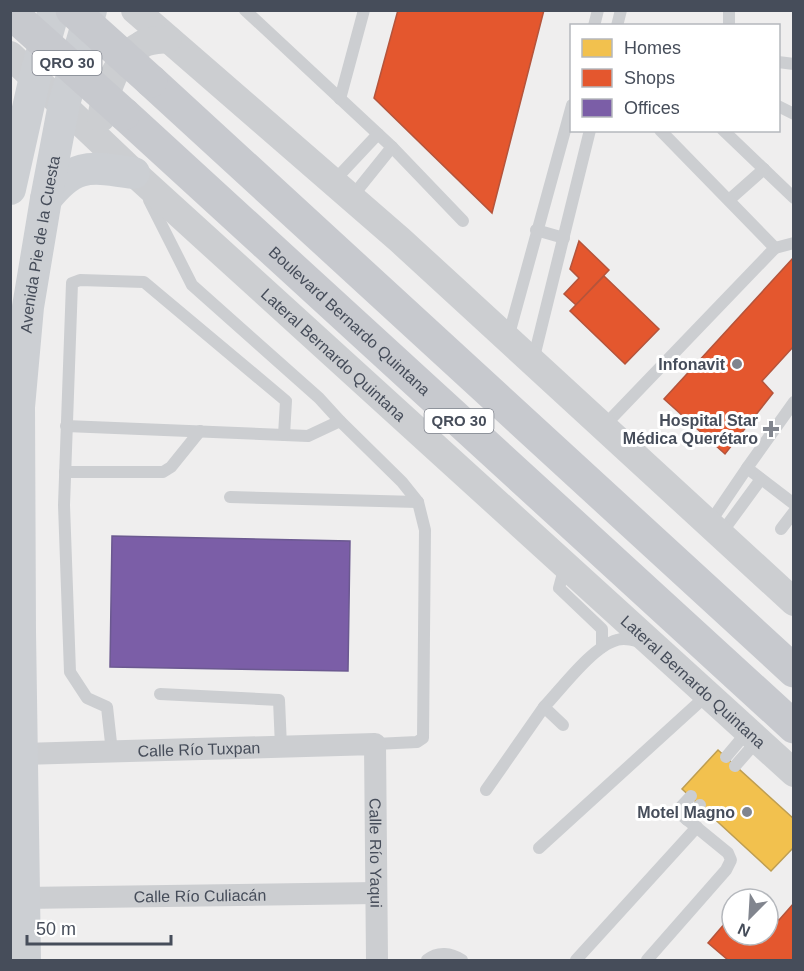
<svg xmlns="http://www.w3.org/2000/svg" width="804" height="971" font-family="Arial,sans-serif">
<rect width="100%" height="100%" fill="#efeeee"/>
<!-- homes -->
<path fill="#f2c14e" stroke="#be9e52" stroke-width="1.5" d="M718,750L794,819V847L771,871L682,789Z"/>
<!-- shops -->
<g fill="#e4572e" stroke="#b5543b" stroke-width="1.5">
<path d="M398,10H544L492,213L374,98Z"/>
<path d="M579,241L609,270L576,305L564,294L579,278L570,269Z"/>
<path d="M794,257V346L762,381L773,393L725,454L664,399Z"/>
<path d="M604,276L659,329L625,364L570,311Z"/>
<path d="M794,903V960H728L708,943L732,915V935H768V911L779,920Z"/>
</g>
<!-- offices -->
<path fill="#7b5ea7" stroke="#6b5990" stroke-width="1.5" d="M112,536L350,541L348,671L110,667Z"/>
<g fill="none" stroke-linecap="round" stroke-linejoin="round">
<!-- service -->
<g stroke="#ccced1" stroke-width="12">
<path d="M245,10L392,147L463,221"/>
<path d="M594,26L598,10"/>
<path d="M617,26L621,10"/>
<path d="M729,26V10"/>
<path d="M778,62L794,64"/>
<path d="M340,99L364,10"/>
<path d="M778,106L794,114"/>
<path d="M723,130L794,198"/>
<path d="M333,182L378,134"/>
<path d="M351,198L392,147"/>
<path d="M729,200L764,169"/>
<path d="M536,230L564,238"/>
<path d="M775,248L794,243"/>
<path d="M508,338L572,105"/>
<path d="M533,361L590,130"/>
<path d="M794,402L747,468L794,504"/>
<path d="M340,421L402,482L418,502L425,530L423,738L417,742L375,744"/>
<path d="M66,426L308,436L340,421L319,398L192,285L149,200"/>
<path d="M603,427L775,248L660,130"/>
<path d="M65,472H163L171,467L200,431"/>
<path d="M230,497L418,502"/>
<path d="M709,524L747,468"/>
<path d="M781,529L794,512"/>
<path d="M720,535L761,479"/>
<path d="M565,566L559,588L602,629V647"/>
<path d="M160,694L279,700L281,747"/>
<path d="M563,725L544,707C562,688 593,646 617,640C625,637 633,640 641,642"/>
<path d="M112,752L107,707L87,698L70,672L64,505L72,283L80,280L144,282L286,401L284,435"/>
<path d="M726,757L747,732"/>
<path d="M735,766L757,741"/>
<path d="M486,790L544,707"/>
<path d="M687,820L700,805"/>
<path d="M539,848L706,696"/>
<path d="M427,960C438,951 451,953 462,960"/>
<path d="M576,960L697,827"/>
<path d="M647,960L726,870L731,860L728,853L679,813L678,810L691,796"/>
</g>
<!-- minor -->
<g stroke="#ccced1" stroke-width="22">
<path id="s1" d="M22,754L375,744L377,960"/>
<path id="s2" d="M23,898L376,893"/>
</g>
<!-- tertiary -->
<g stroke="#ccced1" stroke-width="28">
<path d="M135,10L400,240L794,602"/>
<path id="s3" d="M10,55L134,173L794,773"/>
<path d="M101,118C106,91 115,59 141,45C148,40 160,40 168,39"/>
</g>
<!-- secondary -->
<g stroke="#cccfd3" stroke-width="32">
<path d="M10,189L35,77L54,10"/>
<path d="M46,199C75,162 90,167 134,173"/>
<path id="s4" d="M25,960L20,632L19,407L28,307L46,199L64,104L91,10"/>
</g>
<!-- primary -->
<g stroke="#c7c9ce" stroke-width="33">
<path d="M151,81L794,671"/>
<path id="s5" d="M124,114L794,727"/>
</g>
<!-- primary-bridge -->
<g stroke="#c7c9ce" stroke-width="33">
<path d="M72,10L151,81"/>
<path d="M10,12L124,114"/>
</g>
</g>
<!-- markers -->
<g fill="#81858e" stroke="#fff" stroke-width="2">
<circle cx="737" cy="364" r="6"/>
<path d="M768 420h6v6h6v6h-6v6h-6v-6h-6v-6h6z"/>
<circle cx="747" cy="812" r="6"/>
</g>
<g text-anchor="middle" stroke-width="6" stroke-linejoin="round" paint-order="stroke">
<!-- shield labels -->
<g fill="#fff" stroke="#7e828c" stroke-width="1.5">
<rect x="32.5" y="51" width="69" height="24" rx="4.5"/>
<rect x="424.5" y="409" width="69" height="24" rx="4.5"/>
</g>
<g font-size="15" font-weight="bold" fill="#464d5a">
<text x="67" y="68">QRO 30</text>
<text x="459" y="426">QRO 30</text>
</g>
<!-- street labels -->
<g font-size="16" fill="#464d5a" stroke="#fff">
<text dy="6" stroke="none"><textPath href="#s4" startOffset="717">Avenida Pie de la Cuesta</textPath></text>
<text dy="6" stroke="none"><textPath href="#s5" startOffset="306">Boulevard Bernardo Quintana</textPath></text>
<text dy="6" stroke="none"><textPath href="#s3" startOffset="441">Lateral Bernardo Quintana</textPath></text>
<text dy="6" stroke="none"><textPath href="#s3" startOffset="927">Lateral Bernardo Quintana</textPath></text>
<text dy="6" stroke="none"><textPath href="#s1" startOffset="177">Calle Río Tuxpan</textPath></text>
<text dy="6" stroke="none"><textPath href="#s1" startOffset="462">Calle Río Yaqui</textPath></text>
<text dy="6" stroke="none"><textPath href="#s2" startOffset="177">Calle Río Culiacán</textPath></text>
</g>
<!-- poi labels -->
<g font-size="16" font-weight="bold" fill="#464d5a" stroke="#fff" text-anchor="end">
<text x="725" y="370">Infonavit</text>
<text x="758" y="426">Hospital Star<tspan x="758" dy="18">Médica Querétaro</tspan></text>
<text x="735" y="818">Motel Magno</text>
</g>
</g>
<!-- border -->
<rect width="804" height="971" fill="none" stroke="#464d5a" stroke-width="24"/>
<!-- legend -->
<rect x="570" y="24" width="210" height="108" fill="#ffffff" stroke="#b5b8bd" stroke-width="1.5"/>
<rect x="582" y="39" width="30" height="18" fill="#f2c14e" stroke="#b5b8bd" stroke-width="1.5"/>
<text x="624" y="54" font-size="18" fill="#464d5a">Homes</text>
<rect x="582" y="69" width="30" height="18" fill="#e4572e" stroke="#b5b8bd" stroke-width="1.5"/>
<text x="624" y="84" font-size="18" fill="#464d5a">Shops</text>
<rect x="582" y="99" width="30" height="18" fill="#7b5ea7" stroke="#b5b8bd" stroke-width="1.5"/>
<text x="624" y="114" font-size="18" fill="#464d5a">Offices</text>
<!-- north arrow -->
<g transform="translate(750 917) rotate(204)"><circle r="28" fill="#ffffff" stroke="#b5b8bd" stroke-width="1.5"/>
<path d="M0-4.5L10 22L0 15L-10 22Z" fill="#81858e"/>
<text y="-9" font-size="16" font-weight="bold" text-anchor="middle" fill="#464d5a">N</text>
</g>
<!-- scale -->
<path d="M27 935v9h144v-9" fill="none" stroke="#464d5a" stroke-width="3"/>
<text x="36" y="935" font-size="18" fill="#464d5a" stroke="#ffffff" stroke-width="4.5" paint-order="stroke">50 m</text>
</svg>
